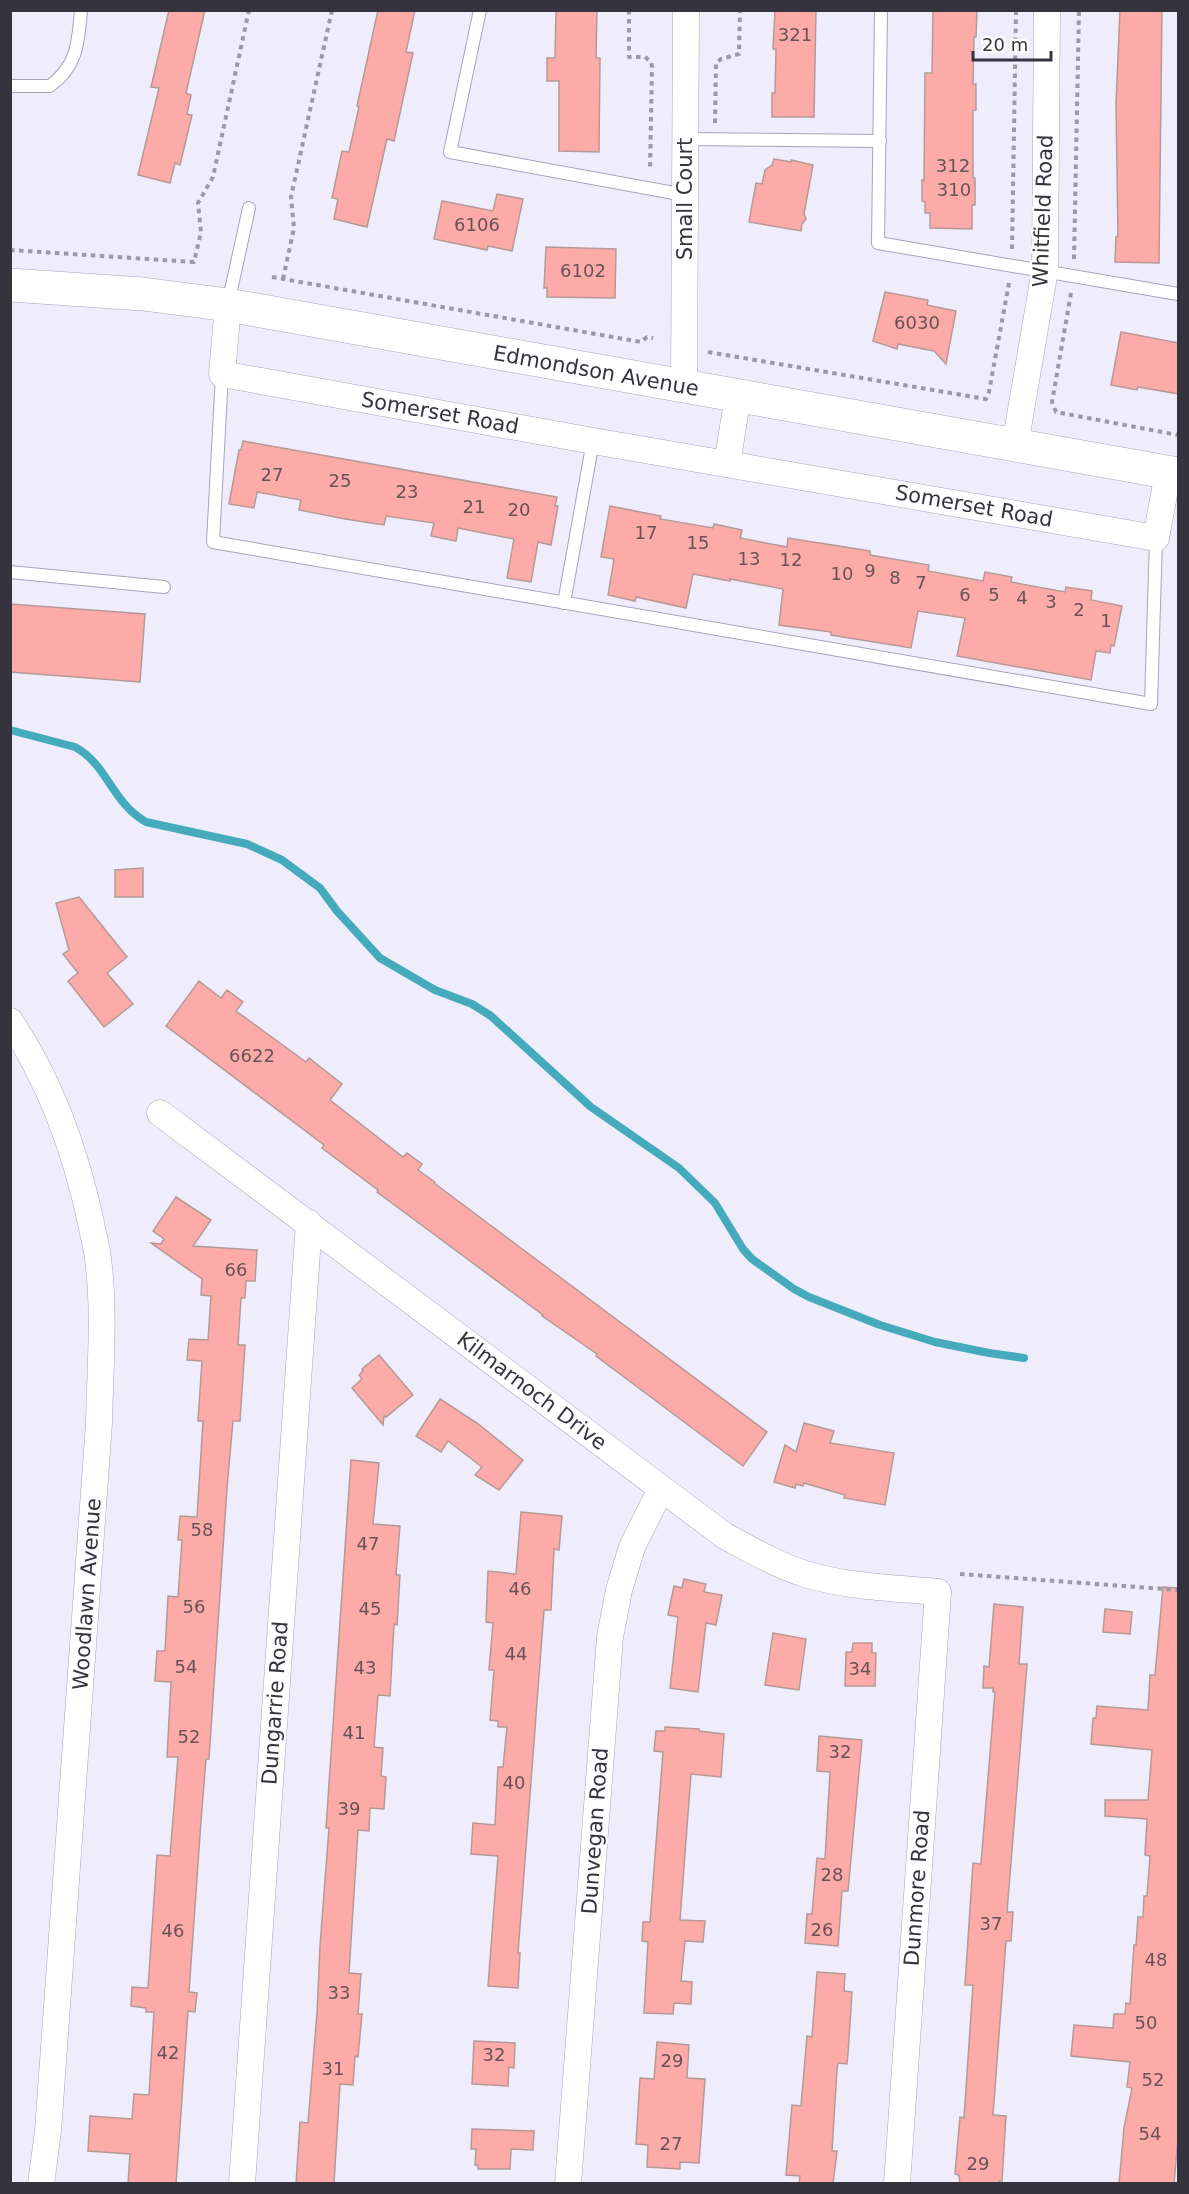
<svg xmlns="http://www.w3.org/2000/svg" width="1189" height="2194" font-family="'DejaVu Sans',sans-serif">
<rect width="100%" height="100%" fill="#efedfc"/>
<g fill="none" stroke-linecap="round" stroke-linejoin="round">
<!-- stream -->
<path stroke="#45abbc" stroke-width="8" d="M10,730L75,747C108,765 112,803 146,822L247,844L282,860L320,888L337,911L380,958L435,990L472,1004L491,1016L591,1107L679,1168L715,1203L743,1249L752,1259L794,1289L809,1297L880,1325L935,1342L989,1353L1024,1358"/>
</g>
<!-- building -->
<g fill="#fdaba8" stroke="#b59997" stroke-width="1.5">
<path d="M169,10H205L186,93L191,95L187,114L192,115L180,165L175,163L170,183L138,175L159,88L151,87Z"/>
<path d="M378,10H415L406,52L413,53L394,141L387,139L367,227L334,219L338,199L332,198L342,151L349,152L359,107L357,106Z"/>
<path d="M556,10H597L596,58H600L599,152L559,151V81H547V58H555Z"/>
<path d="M775,10H816L814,117H772V93H775L776,49H773Z"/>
<path d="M933,10H977L976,37H974L973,84H976V110H973V178H975V205H972V229L930,228V213H925V202L922,201V180H924L925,73H932Z"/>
<path d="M1120,10H1162L1159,263L1115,262L1116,237L1118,236L1116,104Z"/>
<path d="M774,159L791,162V160L813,165L804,214L806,219L802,224L801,231L749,222L756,183L762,184L765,170L772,165Z"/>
<path d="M497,194L523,199L512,251L488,246L487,250L434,239L442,201L493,211Z"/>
<path d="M546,247L616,249L615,298L547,297V288H544Z"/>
<path d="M885,292L928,300L927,305L956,311L946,364L934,351L898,344L897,349L873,341Z"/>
<path d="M1121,332L1179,343V394L1138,387L1137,390L1111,385Z"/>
<path d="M243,441L557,497L555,506H558L551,545L538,542L531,582L507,578L514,539L458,528L456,541L431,536L434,523L386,516L384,525L345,519L299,510L301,500L257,492L254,508L229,504L239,450H241Z"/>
<path d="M610,506L661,516L660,519L713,528L714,524L742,530L740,538L787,547L788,538L870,551V555L929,565L928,571L983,581L985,572L1012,577L1011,582L1065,592L1066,587L1092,591L1091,600L1122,606L1114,646L1111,645L1110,653L1096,651L1091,680L957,656L965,618L918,611L911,648L831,635V632L779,625L783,589L730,579V581L693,574L686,608L636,597L635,601L608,595L614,559L601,557Z"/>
<path d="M10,604L145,614L140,682L10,672Z"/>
<path d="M143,868V897H115V870Z"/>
<path d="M79,897L127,957L107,973L133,1004L104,1027L68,981L78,973L63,954L69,950L56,903Z"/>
<path d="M199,981L221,998L227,990L243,1002L236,1011L306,1062L309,1058L342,1084L330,1100L403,1157L407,1153L422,1164L418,1170L435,1182L434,1183L767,1432L743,1466L596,1356L597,1354L542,1316L543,1315L377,1192L378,1190L322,1148L324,1145L166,1026Z"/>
<path d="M176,1197L211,1220L193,1246L257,1250L255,1281H246L245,1298H241L238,1345H245L240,1421H233L227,1488L209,1759H206L201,1821L189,1992L197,1993L195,2012L188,2011L176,2184H128L130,2154L88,2151L90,2116L132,2119L134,2094L149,2095L154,2012H146V2008L131,2006L132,1987L148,1988L157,1855L170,1856L178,1757H167L171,1682L155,1681L157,1651H165L168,1596L178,1597L182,1540H178L180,1516L197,1517L203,1421H198L202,1361L187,1360L189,1339L208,1340L211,1296L201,1295L202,1279L151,1243L161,1244L164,1239L153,1231Z"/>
<path d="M379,1355L413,1395L386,1417L384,1416L383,1425L352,1388L362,1379L359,1375L363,1371L362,1369Z"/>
<path d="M440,1399L477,1423L523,1460L499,1490L475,1475L482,1467L448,1441L441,1452L416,1436Z"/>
<path d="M804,1423L834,1431L830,1443L894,1453L885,1505L844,1498L845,1495L804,1483L803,1486L796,1484L795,1488L774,1482L785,1445L796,1452Z"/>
<path d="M351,1460L379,1463L373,1524L400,1526L396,1575H400L397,1625L394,1624L390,1696L378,1695L374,1747L383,1748L381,1776L386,1777L384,1809L370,1808L369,1831L358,1830L349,1973L361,1974L358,2014H362L358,2057L355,2056L353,2085L340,2084L334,2184H296L300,2122L308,2123L317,2013L320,1946L329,1828H326Z"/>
<path d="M521,1512L562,1516L559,1550L554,1549L551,1610H544L518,1953H520L518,1988L488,1986L498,1856L471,1854L473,1823L495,1825L498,1767H503L507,1727H498V1721L490,1720L494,1670H489L493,1623L486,1622L488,1571L516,1574Z"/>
<path d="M684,1579L706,1584L704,1592L722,1595L716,1625L706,1623L698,1692L670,1688L678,1617L668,1615L674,1586L682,1588Z"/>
<path d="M1163,1587L1179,1588V2127L1174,2184H1119L1124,2128L1132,2088L1127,2087L1130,2062L1071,2056L1074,2025L1113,2028L1114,2014H1125L1126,2003L1130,2004L1134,1945H1136L1138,1917H1143L1144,1896H1147L1150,1856L1145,1855L1147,1819L1105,1816V1800H1148L1152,1750L1091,1744L1093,1718H1096L1097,1706L1148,1710L1150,1675H1155Z"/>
<path d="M994,1604L1023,1607L1019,1664H1027L1007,1912H1013L1011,1941H1006L993,2115L1006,2116L1002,2181H999V2184H960L959,2175L955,2174L960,2117L964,2118L973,1985H965L973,1863L981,1864L995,1692H993V1688H983L984,1666L989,1667Z"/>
<path d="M1105,1609L1132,1612L1130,1634L1103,1632Z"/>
<path d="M773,1633L806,1639L799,1690L765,1685Z"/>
<path d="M853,1643H872V1653H876L875,1686H845L846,1652H852Z"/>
<path d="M665,1727L699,1729V1731L724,1734L721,1777L691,1774L680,1920L705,1921L703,1942L685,1941L681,1981L692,1982L691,2004L674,2003L673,2014L644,2013L648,1942L642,1941L643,1922H650L663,1752L654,1751L656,1731H665Z"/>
<path d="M819,1736L862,1740L848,1891H842L838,1946L805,1943L807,1914H812L817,1858L825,1859L830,1772L817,1771Z"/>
<path d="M817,1972L845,1974L844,1991L852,1992L848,2054L847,2064L838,2063L837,2069L832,2151H837L833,2184H799L800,2176L786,2175L792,2105L801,2106L807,2036L812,2037Z"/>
<path d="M474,2041L515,2043L514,2068L509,2067L508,2086L472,2084Z"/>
<path d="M657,2042L689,2045L687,2078L705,2079L699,2163L680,2162V2169L647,2167L648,2145L636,2144L640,2078L654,2079Z"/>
<path d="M472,2129L534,2131L533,2150L511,2149L510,2169H478V2165H475L476,2149H471Z"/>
</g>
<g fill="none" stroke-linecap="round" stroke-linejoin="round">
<defs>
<g id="service">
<path d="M480,10L450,152L685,195"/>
<path d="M881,10L878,243L1178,294"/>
<path d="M10,86H50C78,65 78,43 81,10"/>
<path d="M685,139L880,141"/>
<path d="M228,304L249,208"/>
<path d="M222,374L213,542L1151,704L1156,538"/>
<path d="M10,572L164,587"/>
<path d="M564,603L593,441"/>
</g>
<g id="minor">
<path d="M228,305L222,374L593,441L1156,538L1168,473"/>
<path d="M684,387L686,10"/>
<path d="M1015,445L1045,270L1047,10"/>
<path d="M727,464L738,396"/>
<path d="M10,1021C51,1082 76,1153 91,1223C93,1235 97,1247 98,1259C105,1311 100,1371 99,1423L48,2131L41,2184"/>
<path d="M160,1113L725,1536C751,1550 777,1565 805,1574C848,1587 894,1588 938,1592L897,2184"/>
<path d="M242,2184L309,1223"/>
<path d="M568,2184L610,1637L619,1590L632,1547L661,1489"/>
</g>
<path id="secondary" d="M10,285L143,294L228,305L1178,474"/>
</defs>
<!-- service casing -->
<use href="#service" stroke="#a6a4bb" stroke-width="14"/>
<!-- minor casing -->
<use href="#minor" stroke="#a6a4bb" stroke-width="27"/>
<!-- secondary casing -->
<use href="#secondary" stroke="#a6a4bb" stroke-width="34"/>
<!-- path -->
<g stroke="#9a99a6" stroke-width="4" stroke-dasharray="4.5 4.5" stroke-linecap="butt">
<path d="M629,10V57H645L651,62L652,67L650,170"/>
<path d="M715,123L716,63L721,59L739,54L740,10"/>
<path d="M1012,249L1016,10"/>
<path d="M10,250L194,262L201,232L198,203L213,177L249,10"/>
<path d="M1074,259L1079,10"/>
<path d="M272,277L641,342L647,337L653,338"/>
<path d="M283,279L294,228L291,197L332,10"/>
<path d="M1071,293L1052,402L1056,412L1178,435"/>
<path d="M708,352L986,399L989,392L1009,283"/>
<path d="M960,1574L1178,1590"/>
</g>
<!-- service -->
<use href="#service" stroke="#fff" stroke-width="12"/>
<!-- minor -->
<use href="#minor" stroke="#fff" stroke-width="26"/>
<!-- secondary -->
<use href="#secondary" stroke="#fff" stroke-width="33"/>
</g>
<g text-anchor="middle" stroke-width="4.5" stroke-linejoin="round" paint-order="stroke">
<!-- number labels -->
<g font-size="18" fill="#675258">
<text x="795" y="41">321</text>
<text x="953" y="172">312</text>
<text x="954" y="196">310</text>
<text x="477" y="231">6106</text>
<text x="583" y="277">6102</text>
<text x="917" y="329">6030</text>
<text x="272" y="481">27</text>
<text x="340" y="487">25</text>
<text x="407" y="498">23</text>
<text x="474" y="513">21</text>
<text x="519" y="516">20</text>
<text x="646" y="539">17</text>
<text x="698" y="549">15</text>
<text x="749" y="565">13</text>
<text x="791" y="566">12</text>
<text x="870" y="577">9</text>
<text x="842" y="580">10</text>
<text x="895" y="584">8</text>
<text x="921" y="589">7</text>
<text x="965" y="601">6</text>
<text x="994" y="601">5</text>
<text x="1022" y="604">4</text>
<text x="1051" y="608">3</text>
<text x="1079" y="616">2</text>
<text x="1106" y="627">1</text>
<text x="252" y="1062">6622</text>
<text x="236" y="1276">66</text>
<text x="202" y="1536">58</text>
<text x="368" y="1550">47</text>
<text x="520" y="1595">46</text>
<text x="194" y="1613">56</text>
<text x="370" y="1615">45</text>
<text x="516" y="1660">44</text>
<text x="186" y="1673">54</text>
<text x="365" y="1674">43</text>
<text x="860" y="1675">34</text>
<text x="354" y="1739">41</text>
<text x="189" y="1743">52</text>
<text x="840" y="1758">32</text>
<text x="514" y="1789">40</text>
<text x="349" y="1815">39</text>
<text x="832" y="1881">28</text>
<text x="991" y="1930">37</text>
<text x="822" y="1936">26</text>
<text x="173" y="1937">46</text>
<text x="1156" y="1966">48</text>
<text x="339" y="1999">33</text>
<text x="1146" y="2029">50</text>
<text x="168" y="2059">42</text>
<text x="494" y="2061">32</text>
<text x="672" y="2067">29</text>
<text x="333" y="2075">31</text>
<text x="1153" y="2086">52</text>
<text x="1150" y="2140">54</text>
<text x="671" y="2150">27</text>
<text x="978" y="2170">29</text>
</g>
<!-- street labels -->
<g font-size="21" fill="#35343e" stroke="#fdfdfd">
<text transform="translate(685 199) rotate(-90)" y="7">Small Court</text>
<text transform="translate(1043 211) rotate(-88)" y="7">Whitfield Road</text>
<text transform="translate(596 371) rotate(10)" y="7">Edmondson Avenue</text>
<text transform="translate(440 413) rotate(10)" y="7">Somerset Road</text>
<text transform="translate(974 506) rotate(10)" y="7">Somerset Road</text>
<text transform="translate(532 1391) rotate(37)" y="7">Kilmarnoch Drive</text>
<text transform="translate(87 1594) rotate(-86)" y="7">Woodlawn Avenue</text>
<text transform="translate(275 1703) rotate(-86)" y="7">Dungarrie Road</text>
<text transform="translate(595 1831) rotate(-86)" y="7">Dunvegan Road</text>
<text transform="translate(917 1888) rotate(-86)" y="7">Dunmore Road</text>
</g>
</g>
<!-- border -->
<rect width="1189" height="2194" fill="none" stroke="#35343e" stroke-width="24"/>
<!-- scale -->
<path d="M973 51v9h78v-9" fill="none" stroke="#35343e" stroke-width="3"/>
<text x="982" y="51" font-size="18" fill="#35343e" stroke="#fdfdfd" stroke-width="4.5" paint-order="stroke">20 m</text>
</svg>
